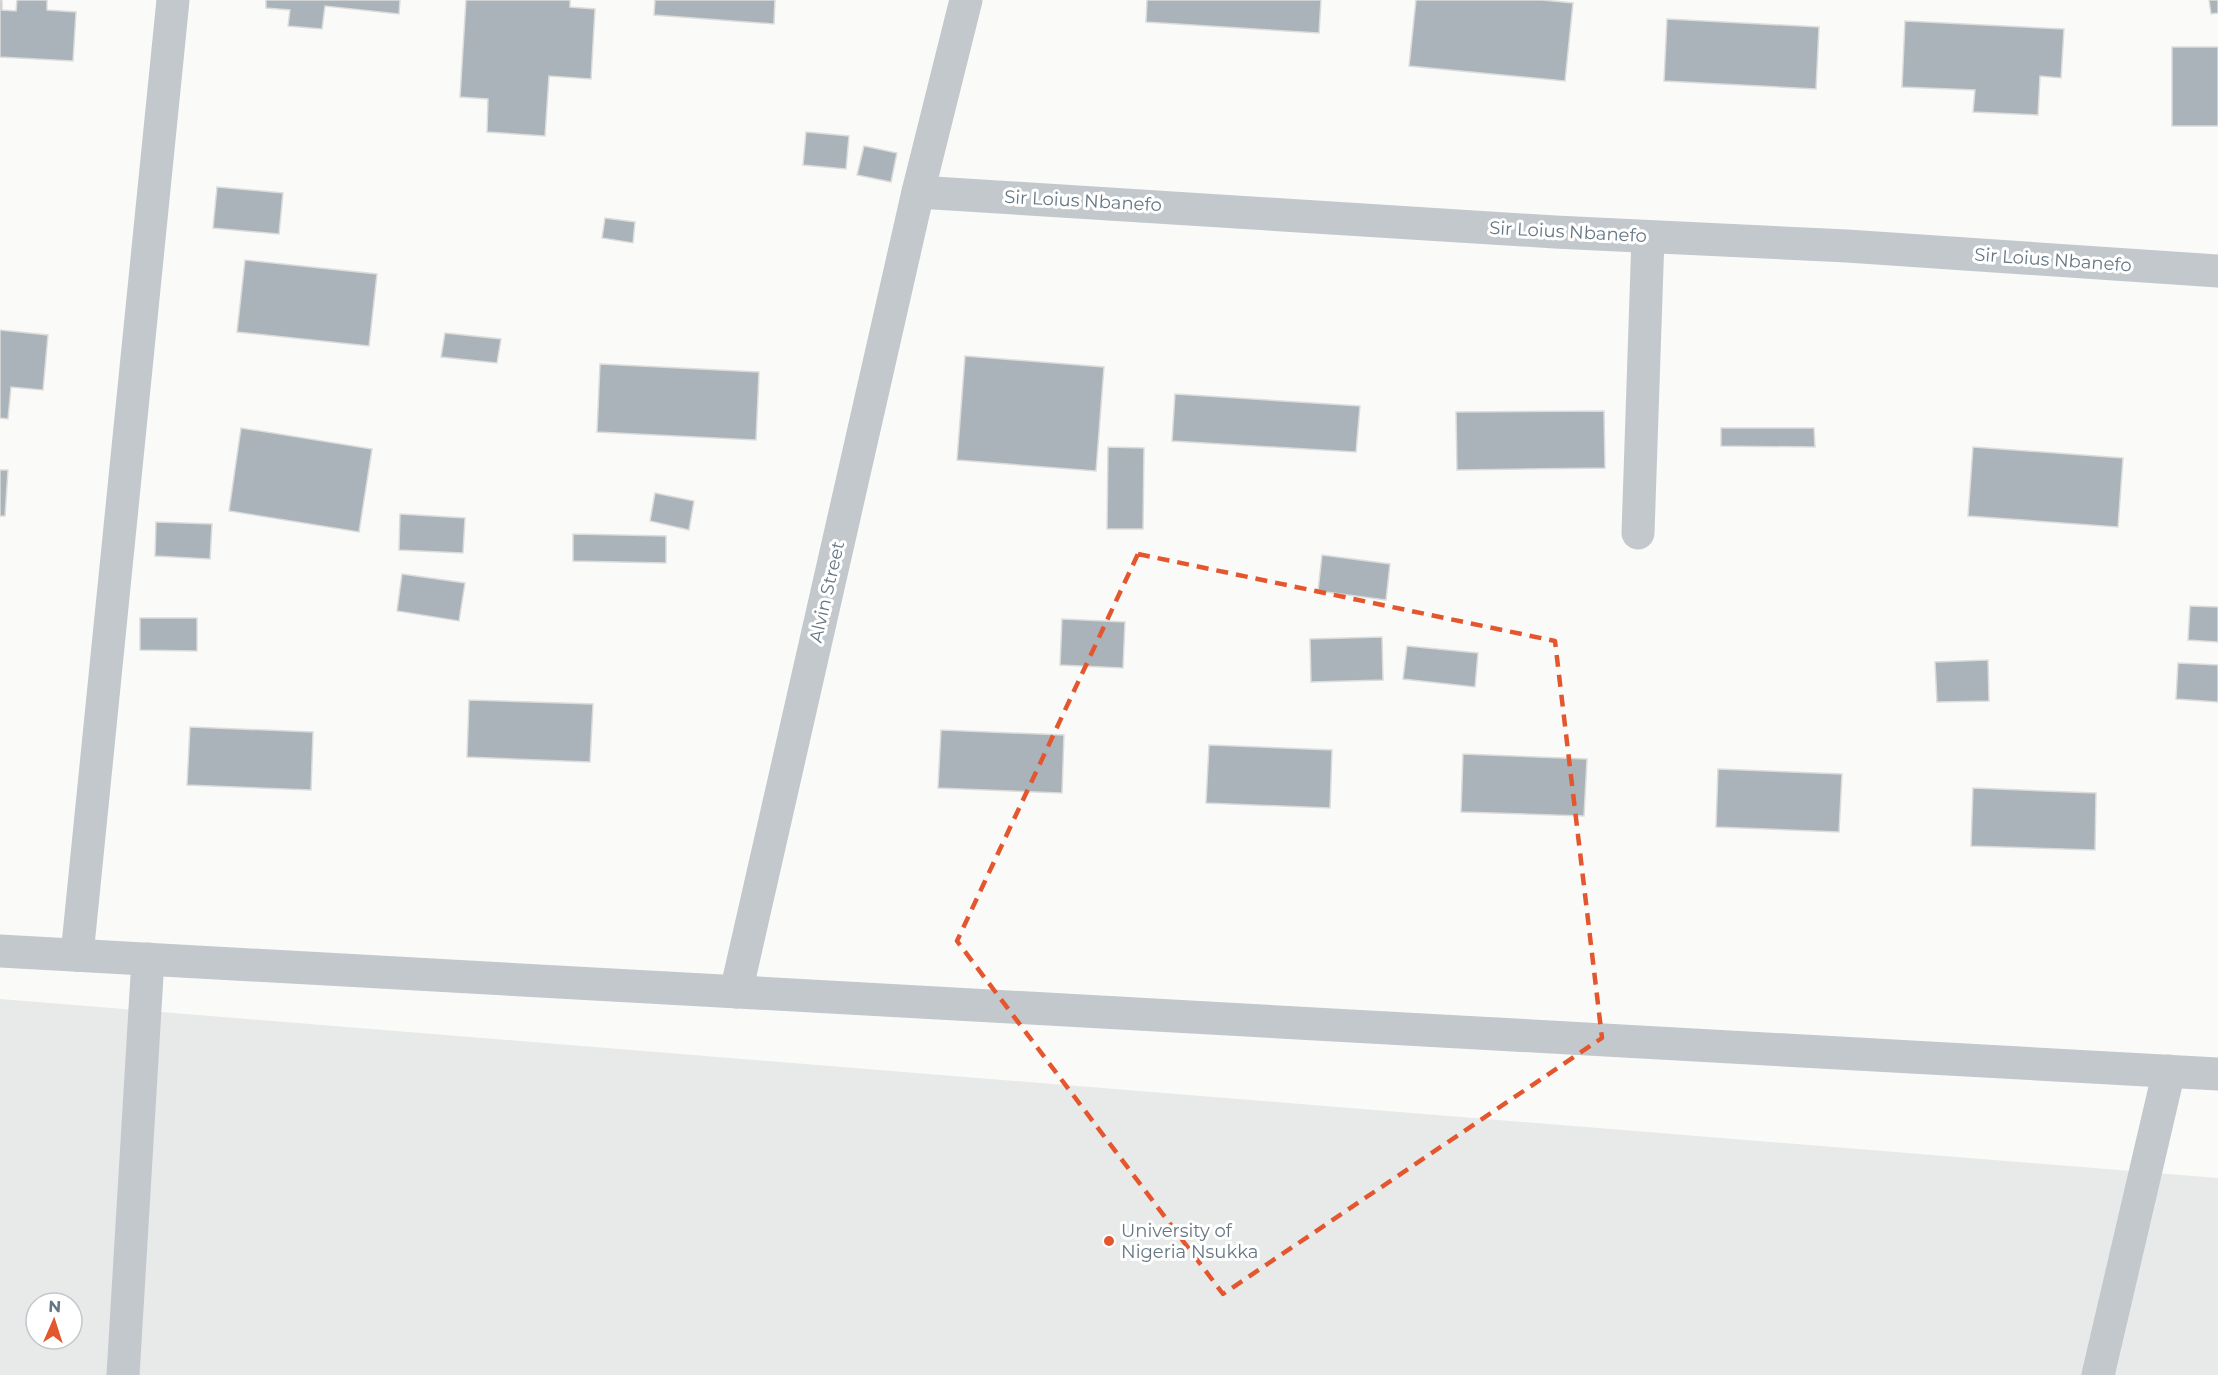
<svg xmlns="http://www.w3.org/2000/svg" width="2218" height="1375" font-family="Montserrat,sans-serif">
<rect width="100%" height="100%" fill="#fafaf8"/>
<!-- built -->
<path fill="#e8e9e9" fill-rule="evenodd" d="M0,999L2218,1178V1375H0ZM36,1303H72V1339H36Z"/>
<!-- building -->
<g fill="#aab3b9" stroke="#dcdcda" stroke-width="1.5">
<path d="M0,0H2V10L16,11L17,0H47V10L76,12L73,61L0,57Z"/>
<path d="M266,0H400L399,14L325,6L322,29L288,26L290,10L266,8Z"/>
<path d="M466,0H570V7L595,9L591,79L549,76L545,136L487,132L488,99L460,97Z"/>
<path d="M655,0H775L774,24L654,15Z"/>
<path d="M1147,0H1321L1319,33L1146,22Z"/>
<path d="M1416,0H1542L1573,3L1565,81L1409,66Z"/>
<path d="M2209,0H2218V13L2211,14Z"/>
<path d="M1667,19L1819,27L1816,89L1664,81Z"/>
<path d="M1905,21L2064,29L2061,78L2040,76L2038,115L1973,112L1975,90L1902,87Z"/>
<rect x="2172" y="47" width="46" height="79"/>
<path d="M806,132L849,136L846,169L803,165Z"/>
<path d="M864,146L897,153L891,182L857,175Z"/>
<path d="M217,187L283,193L279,234L213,228Z"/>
<path d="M605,218L635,222L633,243L602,238Z"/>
<path d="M245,260L377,274L369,346L237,332Z"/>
<path d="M0,330L48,335L43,390L11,387L8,419L0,418Z"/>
<path d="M445,333L501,339L497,363L441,357Z"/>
<path d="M965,356L1104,367L1096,471L957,460Z"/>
<path d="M600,364L759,372L756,440L597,432Z"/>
<path d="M1175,394L1360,406L1356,452L1172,441Z"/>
<path d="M1604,411L1605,468L1457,470L1456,412Z"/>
<path d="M241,428L372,449L359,532L229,511Z"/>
<path d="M1721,428H1814L1815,447L1721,446Z"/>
<path d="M1108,447L1144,448L1143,529H1107Z"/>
<path d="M1973,447L2123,458L2118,527L1968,516Z"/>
<path d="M0,470H8L5,516H0Z"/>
<path d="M655,493L694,501L689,530L650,521Z"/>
<path d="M400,514L465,518L463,553L399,550Z"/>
<path d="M156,522L212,524L210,559L155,556Z"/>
<path d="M573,534L666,536V563L573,561Z"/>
<path d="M1322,555L1390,564L1386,600L1318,591Z"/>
<path d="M402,574L465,583L459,621L397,611Z"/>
<path d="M2190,606L2218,607V642L2188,640Z"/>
<path d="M140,618H197V651L140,650Z"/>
<path d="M1062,619L1125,622L1123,668L1060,665Z"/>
<path d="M1382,637L1383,680L1311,682L1310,639Z"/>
<path d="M1407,646L1478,653L1475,687L1403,679Z"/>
<path d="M1988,660L1989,701L1937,702L1935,662Z"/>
<path d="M2178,663L2218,665V702L2176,699Z"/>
<path d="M469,700L593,704L590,762L467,757Z"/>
<path d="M190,727L313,732L311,790L187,785Z"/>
<path d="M941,730L1064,735L1062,793L938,788Z"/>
<path d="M1209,745L1332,750L1330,808L1206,803Z"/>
<path d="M1463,754L1587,759L1584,816L1461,812Z"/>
<path d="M1718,769L1842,774L1839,832L1716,827Z"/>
<path d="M1973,788L2096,793L2095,850L1971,846Z"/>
</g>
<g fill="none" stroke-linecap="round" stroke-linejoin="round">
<!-- street -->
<g stroke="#c3c8cc" stroke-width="33">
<path d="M918,192L1555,232L1847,246L2218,271"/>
<path d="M1638,533L1648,237"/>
<path d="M0,951L2218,1074"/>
<path d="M77,955L173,0"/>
<path d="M736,992L918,192L966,0"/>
<path d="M123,1375L148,959"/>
<path d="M2098,1375L2169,1071"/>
</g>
</g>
<!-- marked area -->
<path fill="none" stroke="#e4572e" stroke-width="4.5" stroke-dasharray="12 8" stroke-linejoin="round" d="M1138,554L1555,641L1602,1038L1223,1294L957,941Z"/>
<!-- markers -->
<circle fill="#e4572e" stroke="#fff" stroke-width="2" cx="1109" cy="1241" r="6"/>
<g text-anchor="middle" stroke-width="6" stroke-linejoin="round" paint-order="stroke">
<!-- street labels -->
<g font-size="18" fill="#657683" stroke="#fff">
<text transform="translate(1083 201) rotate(3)" y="6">Sir Loius Nbanefo</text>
<text transform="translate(1568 232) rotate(3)" y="6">Sir Loius Nbanefo</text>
<text transform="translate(2053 260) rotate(4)" y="6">Sir Loius Nbanefo</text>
<text transform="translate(827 592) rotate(-77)" y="6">Alvin Street</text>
</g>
<!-- poi labels -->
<g font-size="18" fill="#657683" stroke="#fff" text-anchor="start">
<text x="1121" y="1237">University of<tspan x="1121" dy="21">Nigeria Nsukka</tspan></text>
</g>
</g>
<!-- north arrow -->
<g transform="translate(54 1321) rotate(3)"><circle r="28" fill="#ffffff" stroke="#c1c8cd" stroke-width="1.5"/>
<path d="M0-4.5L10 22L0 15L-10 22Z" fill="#e4572e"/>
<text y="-9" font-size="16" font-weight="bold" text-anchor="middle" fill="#657683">N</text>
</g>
</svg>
